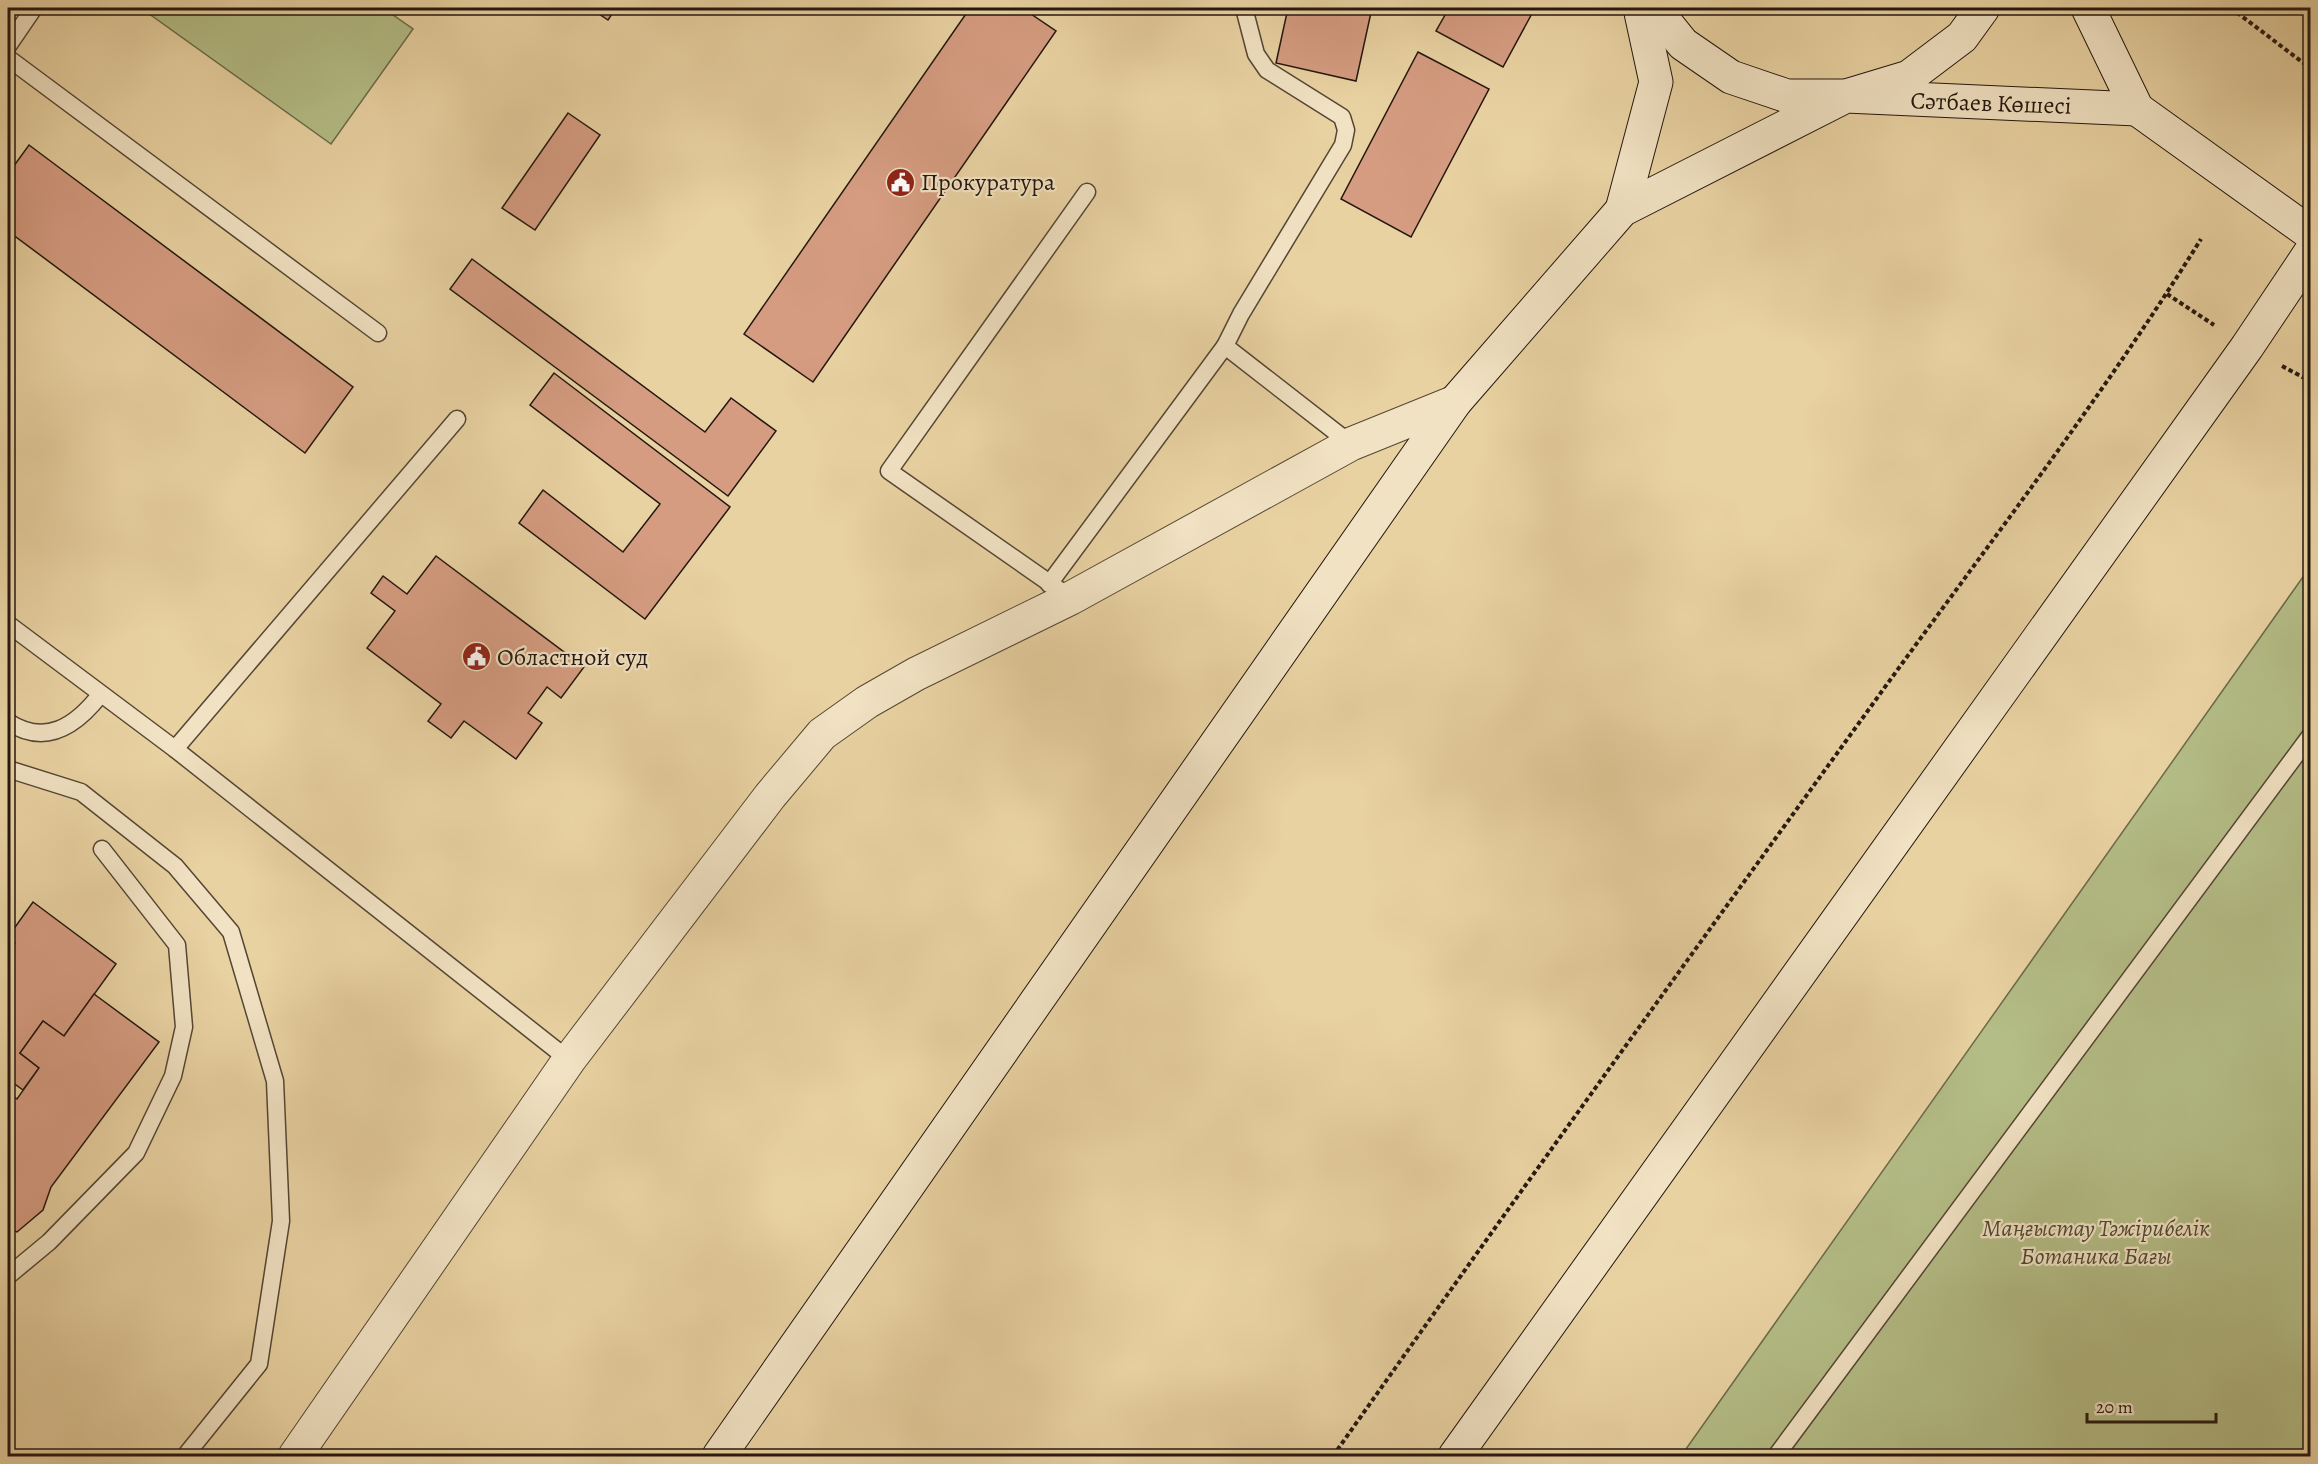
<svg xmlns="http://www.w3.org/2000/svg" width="2318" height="1464" font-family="Alegreya,serif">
<rect width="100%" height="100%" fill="#e9d2a2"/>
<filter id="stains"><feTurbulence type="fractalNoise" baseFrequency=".00333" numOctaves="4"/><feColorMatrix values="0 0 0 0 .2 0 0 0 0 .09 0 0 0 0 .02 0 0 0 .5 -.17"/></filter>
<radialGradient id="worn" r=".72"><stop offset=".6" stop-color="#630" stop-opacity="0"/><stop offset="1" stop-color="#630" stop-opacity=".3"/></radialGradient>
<!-- green -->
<g fill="#b4bd86" stroke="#6c6a4a" stroke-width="1.5">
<path d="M141,8H383L413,29L331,144Z"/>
<path d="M2310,567V1456H1681Z"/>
</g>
<!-- building -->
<g fill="#d59c81" stroke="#24170f" stroke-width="1.5">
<path d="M590,8H616L608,20Z"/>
<path d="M970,8H1022L1056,31L813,382L744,334Z"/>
<path d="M1288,8H1372L1356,81L1276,63Z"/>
<path d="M1449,8H1535L1503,67L1436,31Z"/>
<path d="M1418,52L1489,89L1411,237L1341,199Z"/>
<path d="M568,113L600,135L535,230L502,208Z"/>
<path d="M29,145L353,387L305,453L8,231V174Z"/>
<path d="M472,259L705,432L731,398L776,431L728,496L450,289Z"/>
<path d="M554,373L730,507L645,619L519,523L543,490L623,552L660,504L530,405Z"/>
<path d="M436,556L584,667L561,698L547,687L528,713L542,723L516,759L464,721L451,738L428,721L441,704L367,648L395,611L371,593L383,576L407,594Z"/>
<path d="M33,902L116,964L64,1036L43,1021L20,1053L39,1068L23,1090L8,1079V954L15,943L8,937Z"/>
<path d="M94,994L159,1042L51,1187L43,1210L17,1232L8,1229V1092L17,1099L39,1068L20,1053L43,1021L64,1036Z"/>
</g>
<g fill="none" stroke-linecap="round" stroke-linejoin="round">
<defs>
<g id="service">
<path d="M1244,8L1256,54L1267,70L1342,117L1346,130L1343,145L1241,314L1225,346L1351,444"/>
<path d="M8,46L34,8"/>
<path d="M8,58L378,333"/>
<path d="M1049,584L1225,346"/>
<path d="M1071,598L889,471L1087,192"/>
<path d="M8,624L175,749L569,1060"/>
<path d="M8,722C45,746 75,727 100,695"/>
<path d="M175,749L457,419"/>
<path d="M8,769L81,792L175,866L231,932L275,1081L281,1221L259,1364L185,1456"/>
<path d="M8,1276L49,1242L136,1153L173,1076L184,1027L177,945L102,849"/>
<path d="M1776,1456L2310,736"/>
</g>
<path id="tertiary" d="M295,1456L569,1060L770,796L822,734L867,702L916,674L1071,598L1351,444L1455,402"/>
<g id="secondary">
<path d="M1654,8L1683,44L1731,77L1787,96H1846L1909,77L1962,37L1983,8"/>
<path d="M2088,8L2137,109L2310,233"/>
<path d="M1622,210L1656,82L1640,8"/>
<path d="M719,1456L1455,402L1622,210L1846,96L2137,109"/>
<path d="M1455,1456L2247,347L2310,253"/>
</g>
</defs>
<!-- service casing -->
<use href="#service" stroke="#554634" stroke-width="19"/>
<!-- tertiary casing -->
<use href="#tertiary" stroke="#554634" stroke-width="35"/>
<!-- secondary casing -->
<use href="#secondary" stroke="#24170f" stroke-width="35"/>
<!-- path -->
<g stroke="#24170f" stroke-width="4" stroke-dasharray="4.5 3" stroke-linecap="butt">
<path d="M2231,8L2310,68"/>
<path d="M2167,294L2214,325"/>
<path d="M2282,366L2310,381"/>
<path d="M1333,1456C1510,1205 1691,955 1872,705C1983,551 2101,400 2201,239"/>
</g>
<!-- service -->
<use href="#service" stroke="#f1e2c3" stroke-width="16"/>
<!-- tertiary -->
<use href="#tertiary" stroke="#f1e2c3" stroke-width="33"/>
<!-- secondary -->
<use href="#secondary" stroke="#f1e2c3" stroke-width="33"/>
</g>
<!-- icons -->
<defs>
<symbol id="civic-disc" viewBox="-11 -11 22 22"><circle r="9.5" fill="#8f2418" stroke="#f1e2c3"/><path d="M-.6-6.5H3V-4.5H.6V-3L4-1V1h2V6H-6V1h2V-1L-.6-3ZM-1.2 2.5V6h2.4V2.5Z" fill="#fff"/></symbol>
</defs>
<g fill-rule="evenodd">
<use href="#civic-disc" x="884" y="166" width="33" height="33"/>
<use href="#civic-disc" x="460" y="640" width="33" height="33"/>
</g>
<g text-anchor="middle" stroke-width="4.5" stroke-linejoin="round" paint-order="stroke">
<!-- street labels -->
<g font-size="24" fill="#24170f" stroke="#f1e2c3">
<text transform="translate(1991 103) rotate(2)" y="8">Сәтбаев Көшесі</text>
</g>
<!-- poi labels -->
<g font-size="24" fill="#24170f" stroke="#f1e2c3" text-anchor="start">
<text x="921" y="190">Прокуратура</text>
<text x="497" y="665">Областной суд</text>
</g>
<!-- park labels -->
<g font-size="24" font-style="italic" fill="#4f4933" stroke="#f1e2c3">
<text x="2096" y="1236">Маңғыстау Тәжірибелік<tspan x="2096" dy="28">Ботаника Бағы</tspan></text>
</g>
</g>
<!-- margin -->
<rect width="2318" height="1464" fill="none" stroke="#e9d2a2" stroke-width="30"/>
<rect x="9" y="9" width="2300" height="1446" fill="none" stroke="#24170f" stroke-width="3"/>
<rect x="15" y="15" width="2288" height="1434" fill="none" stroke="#24170f" stroke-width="1.5"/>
<!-- scale -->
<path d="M2087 1413v9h129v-9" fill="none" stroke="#24170f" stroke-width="3"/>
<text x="2096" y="1413" font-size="18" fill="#24170f" stroke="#f1e2c3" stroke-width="4.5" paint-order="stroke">20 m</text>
<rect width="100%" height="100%" filter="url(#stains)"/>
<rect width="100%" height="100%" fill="url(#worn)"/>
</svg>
